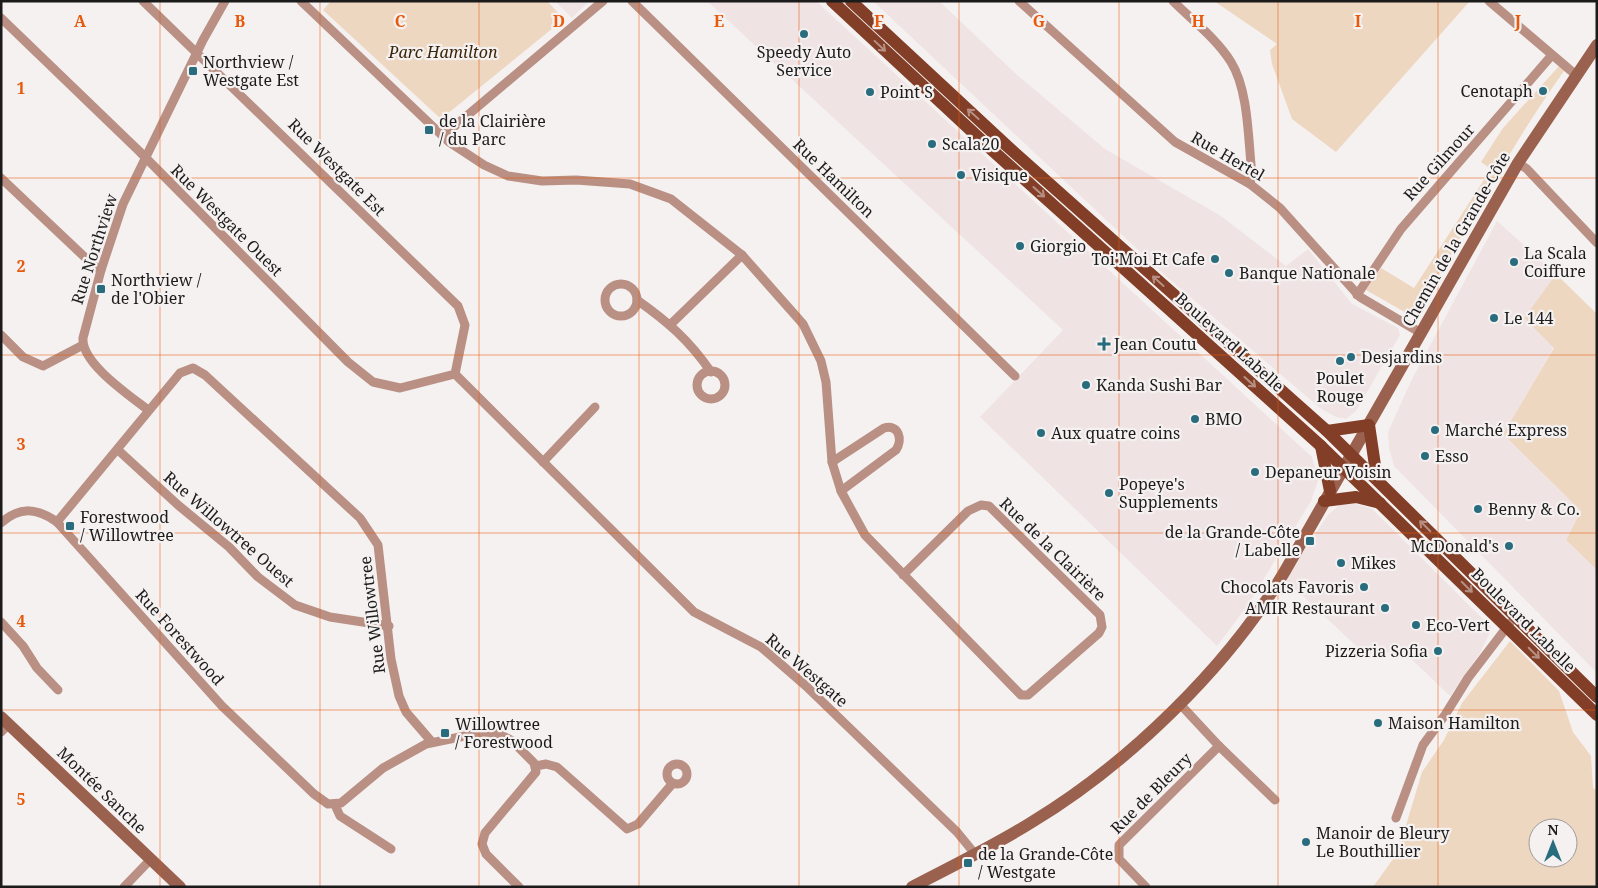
<svg xmlns="http://www.w3.org/2000/svg" width="1598" height="888" font-family="'Noto Serif',serif">
<rect width="100%" height="100%" fill="#f5f1f1"/>
<!-- built -->
<g fill="#f0e3e4">
<path d="M555,1H589L572,18Z"/>
<path d="M707,1H816L1312,457L1318,481L1311,501L1248,605L1217,646L980,417L1063,330Z"/>
<path d="M873,1H939L1016,74L1105,149L1221,216L1286,266L1308,249L1352,304L1398,328L1400,335L1356,411L1346,419L1336,417L1320,408L1168,278Z"/>
<path d="M1497,221L1556,274L1524,318L1554,347L1503,434L1581,511L1566,540L1597,570V673L1394,466L1389,448L1388,432L1412,379Z"/>
<path d="M1351,502L1372,509L1492,628L1480,653L1450,696L1401,649L1369,658L1285,579L1328,515L1340,505Z"/>
</g>
<!-- green -->
<g fill="#eed7c0" fill-rule="evenodd">
<path d="M331,1H547L564,19L441,119L323,10Z"/>
<path d="M1214,1H1470L1336,152L1292,119L1272,64L1270,50L1277,44Z"/>
<path d="M1560,65L1564,71C1508,150 1463,234 1415,318L1366,290L1381,268L1414,288L1491,169L1481,162L1503,128Z"/>
<path d="M1556,274L1597,314V570L1566,540L1581,511L1503,434L1554,348L1524,318Z"/>
<path d="M1510,641L1559,691L1573,732L1591,756L1593,788L1597,791V887H1373L1398,852L1422,772L1444,740L1462,703ZM1538,828H1568V858H1538Z"/>
</g>
<g fill="none" stroke-linecap="round" stroke-linejoin="round">
<!-- street -->
<g stroke="#b99083" stroke-width="9">
<path d="M143,1L458,306L465,325L455,374"/>
<path d="M301,1L449,142L484,165L508,176L542,181L576,180L630,184L671,199L742,255L803,324L821,361L826,382L832,462L841,491L865,535L1021,695H1028L1099,633L1102,627L1100,615L989,506L981,505L968,511L903,575"/>
<path d="M632,1L1015,376"/>
<path d="M1019,1L1175,142L1250,184L1280,208L1360,297L1421,333"/>
<path d="M1173,1C1192,20 1217,39 1231,62C1249,91 1248,141 1252,174L1250,184"/>
<path d="M1489,1L1576,75"/>
<path d="M1,18L139,151L348,362L373,382L400,388L455,374"/>
<path d="M443,136L603,1"/>
<path d="M1518,163L1527,169L1597,243"/>
<path d="M1,178L93,265L101,270"/>
<circle cx="621" cy="300" r="16"/>
<path d="M1357,295L1401,229L1552,55"/>
<path d="M637,300C668,322 689,340 711,372"/>
<path d="M671,324L742,255"/>
<path d="M1,335L23,357L43,366L83,345"/>
<circle cx="711" cy="385" r="14"/>
<path d="M455,374L694,612L761,647L806,686L957,832L975,854"/>
<path d="M148,410C129,395 81,363 83,338L101,270L123,204L203,40L225,1"/>
<path d="M118,450L178,505L229,547L258,577L295,605L330,617L389,626"/>
<path d="M543,462L595,407"/>
<path d="M832,462L884,428C899,424 903,440 896,450L841,491"/>
<path d="M57,522L180,373L193,368L205,375L360,518L378,545L391,659L399,696L406,712L431,741"/>
<path d="M1,523C20,506 37,508 57,522L222,706L314,794L328,804L341,803L383,768L426,744L484,732L499,734L511,740L534,763L536,772L485,833L482,844L486,854L519,887"/>
<path d="M1,622L23,646L37,668L58,690"/>
<path d="M1179,703L1219,746L1275,800"/>
<path d="M1,732L9,724"/>
<circle cx="677" cy="774" r="10"/>
<path d="M536,766L546,764L557,767L627,829L638,824L673,783"/>
<path d="M335,805L340,816L391,849"/>
<path d="M1396,818L1423,745L1445,715L1468,678L1510,623"/>
<path d="M124,887L151,859"/>
<path d="M1146,887L1119,859V845L1219,746"/>
</g>
<!-- secondary -->
<g stroke="#9a614e" stroke-width="12">
<path d="M1,717L180,887"/>
<path d="M912,887C952,866 994,846 1032,822C1128,764 1228,667 1285,571L1518,163L1597,45"/>
</g>
<!-- primary -->
<g stroke="#823e27" stroke-width="12">
<path d="M832,1L992,150L1321,446L1597,715"/>
<path d="M851,1L1006,145L1327,431L1597,697"/>
<path d="M1327,431L1369,425L1377,479"/>
<path d="M1321,446L1330,491"/>
<path d="M1324,501L1356,497L1380,503"/>
</g>
</g>
<!-- one-way arrows -->
<defs><path id="oneway-shaft" d="M-6 0H5M1.5-3L5.5 0L1.5 3" fill="none" stroke-width="1.6" stroke-linecap="round" stroke-linejoin="round" transform="scale(1.25)"/></defs>
<g stroke="#b68f82">
<use href="#oneway-shaft" transform="translate(880 46) rotate(43)"/>
<use href="#oneway-shaft" transform="translate(973 114) rotate(-138)"/>
<use href="#oneway-shaft" transform="translate(1039 192) rotate(42)"/>
<use href="#oneway-shaft" transform="translate(1158 281) rotate(-138)"/>
<use href="#oneway-shaft" transform="translate(1250 382) rotate(42)"/>
<use href="#oneway-shaft" transform="translate(1425 526) rotate(-135)"/>
<use href="#oneway-shaft" transform="translate(1467 587) rotate(45)"/>
<use href="#oneway-shaft" transform="translate(1534 653) rotate(45)"/>
</g>
<!-- grid -->
<path fill="none" stroke="#e8590c" stroke-width="1" stroke-opacity="0.55" d="M160,1V887M320,1V887M479,1V887M639,1V887M799,1V887M959,1V887M1119,1V887M1278,1V887M1438,1V887M1,178H1597M1,355H1597M1,533H1597M1,710H1597"/>
<!-- markers -->
<g fill="#286c7d" stroke="#f5f1f1" stroke-width="2">
<circle cx="804" cy="34" r="5"/>
<rect x="188" y="66" width="10" height="10" rx="2.5"/>
<circle cx="1543" cy="91" r="5"/>
<circle cx="870" cy="92" r="5"/>
<rect x="424" y="125" width="10" height="10" rx="2.5"/>
<circle cx="932" cy="144" r="5"/>
<circle cx="961" cy="175" r="5"/>
<circle cx="1020" cy="246" r="5"/>
<circle cx="1215" cy="259" r="5"/>
<circle cx="1514" cy="262" r="5"/>
<circle cx="1229" cy="273" r="5"/>
<rect x="96" y="284" width="10" height="10" rx="2.5"/>
<circle cx="1494" cy="318" r="5"/>
<path d="M1101.5 336.5h5v5h5v5h-5v5h-5v-5h-5v-5h5z"/>
<circle cx="1351" cy="357" r="5"/>
<circle cx="1340" cy="361" r="5"/>
<circle cx="1086" cy="385" r="5"/>
<circle cx="1195" cy="419" r="5"/>
<circle cx="1435" cy="430" r="5"/>
<circle cx="1041" cy="433" r="5"/>
<circle cx="1425" cy="456" r="5"/>
<circle cx="1255" cy="472" r="5"/>
<circle cx="1109" cy="493" r="5"/>
<circle cx="1478" cy="509" r="5"/>
<rect x="65" y="521" width="10" height="10" rx="2.5"/>
<rect x="1305" y="536" width="10" height="10" rx="2.5"/>
<circle cx="1509" cy="546" r="5"/>
<circle cx="1341" cy="563" r="5"/>
<circle cx="1364" cy="587" r="5"/>
<circle cx="1385" cy="608" r="5"/>
<circle cx="1416" cy="625" r="5"/>
<circle cx="1438" cy="651" r="5"/>
<circle cx="1378" cy="723" r="5"/>
<rect x="440" y="728" width="10" height="10" rx="2.5"/>
<circle cx="1306" cy="842" r="5"/>
<rect x="963" y="858" width="10" height="10" rx="2.5"/>
</g>
<g text-anchor="middle" stroke-width="4.5" stroke-linejoin="round" paint-order="stroke">
<!-- park labels -->
<g font-size="16" font-style="italic" fill="#3c260a" stroke="#f5f1f1">
<text x="443" y="58">Parc Hamilton</text>
</g>
<!-- poi labels -->
<g font-size="16" fill="#1c1b1b" stroke="#f5f1f1" text-anchor="start">
<text x="804" y="58" text-anchor="middle">Speedy Auto<tspan x="804" dy="18">Service</tspan></text>
<text x="203" y="68">Northview /<tspan x="203" dy="18">Westgate Est</tspan></text>
<text x="1533" y="97" text-anchor="end">Cenotaph</text>
<text x="880" y="98">Point S</text>
<text x="439" y="127">de la Clairière<tspan x="439" dy="18">/ du Parc</tspan></text>
<text x="942" y="150">Scala20</text>
<text x="971" y="181">Visique</text>
<text x="1030" y="252">Giorgio</text>
<text x="1524" y="259">La Scala<tspan x="1524" dy="18">Coiffure</tspan></text>
<text x="1205" y="265" text-anchor="end">Toi'Moi Et Cafe</text>
<text x="1239" y="279">Banque Nationale</text>
<text x="111" y="286">Northview /<tspan x="111" dy="18">de l'Obier</tspan></text>
<text x="1504" y="324">Le 144</text>
<text x="1114" y="350">Jean Coutu</text>
<text x="1361" y="363">Desjardins</text>
<text x="1340" y="384" text-anchor="middle">Poulet<tspan x="1340" dy="18">Rouge</tspan></text>
<text x="1096" y="391">Kanda Sushi Bar</text>
<text x="1205" y="425">BMO</text>
<text x="1445" y="436">Marché Express</text>
<text x="1051" y="439">Aux quatre coins</text>
<text x="1435" y="462">Esso</text>
<text x="1265" y="478">Depaneur Voisin</text>
<text x="1119" y="490">Popeye's<tspan x="1119" dy="18">Supplements</tspan></text>
<text x="1488" y="515">Benny &amp; Co.</text>
<text x="80" y="523">Forestwood<tspan x="80" dy="18">/ Willowtree</tspan></text>
<text x="1300" y="538" text-anchor="end">de la Grande-Côte<tspan x="1300" dy="18">/ Labelle</tspan></text>
<text x="1499" y="552" text-anchor="end">McDonald's</text>
<text x="1351" y="569">Mikes</text>
<text x="1354" y="593" text-anchor="end">Chocolats Favoris</text>
<text x="1375" y="614" text-anchor="end">AMIR Restaurant</text>
<text x="1426" y="631">Eco-Vert</text>
<text x="1428" y="657" text-anchor="end">Pizzeria Sofia</text>
<text x="1388" y="729">Maison Hamilton</text>
<text x="455" y="730">Willowtree<tspan x="455" dy="18">/ Forestwood</tspan></text>
<text x="1316" y="839">Manoir de Bleury<tspan x="1316" dy="18">Le Bouthillier</tspan></text>
<text x="978" y="860">de la Grande-Côte<tspan x="978" dy="18">/ Westgate</tspan></text>
</g>
<!-- street labels -->
<g font-size="16" fill="#1c1b1b" stroke="#f5f1f1">
<text transform="translate(1228 156) rotate(30)" y="6">Rue Hertel</text>
<text transform="translate(1439 162) rotate(-48)" y="6">Rue Gilmour</text>
<text transform="translate(337 167) rotate(45)" y="6">Rue Westgate Est</text>
<text transform="translate(834 178) rotate(44)" y="6">Rue Hamilton</text>
<text transform="translate(227 220) rotate(45)" y="6">Rue Westgate Ouest</text>
<text transform="translate(1456 239) rotate(-60)" y="6">Chemin de la Grande-Côte</text>
<text transform="translate(94 249) rotate(-72)" y="6">Rue Northview</text>
<text transform="translate(1230 342) rotate(42)" y="6">Boulevard Labelle</text>
<text transform="translate(229 529) rotate(41)" y="6">Rue Willowtree Ouest</text>
<text transform="translate(1053 549) rotate(44)" y="6">Rue de la Clairière</text>
<text transform="translate(372 615) rotate(-97)" y="6">Rue Willowtree</text>
<text transform="translate(1524 620) rotate(45)" y="6">Boulevard Labelle</text>
<text transform="translate(180 637) rotate(48)" y="6">Rue Forestwood</text>
<text transform="translate(807 670) rotate(41)" y="6">Rue Westgate</text>
<text transform="translate(102 790) rotate(44)" y="6">Montée Sanche</text>
<text transform="translate(1151 793) rotate(-45)" y="6">Rue de Bleury</text>
</g>
</g>
<g font-size="16" text-anchor="middle" font-weight="bold" fill="#e8590c" stroke="#f5f1f1" stroke-width="4.5" stroke-linejoin="round" paint-order="stroke">
<text x="80" y="27">A</text>
<text x="240" y="27">B</text>
<text x="400" y="27">C</text>
<text x="559" y="27">D</text>
<text x="719" y="27">E</text>
<text x="879" y="27">F</text>
<text x="1039" y="27">G</text>
<text x="1198" y="27">H</text>
<text x="1358" y="27">I</text>
<text x="1518" y="27">J</text>
<text x="21" y="94">1</text>
<text x="21" y="272">2</text>
<text x="21" y="450">3</text>
<text x="21" y="627">4</text>
<text x="21" y="805">5</text>
</g>
<!-- border -->
<rect width="1598" height="888" fill="none" stroke="#1c1b1b" stroke-width="5"/>
<!-- north arrow -->
<g transform="translate(1553 843)"><circle r="24" fill="#f5f1f1" stroke="#9e9b9b"/>
<path d="M0-4L9 19L0 12L-9 19Z" fill="#286c7d"/>
<text y="-8" font-size="14" font-weight="bold" text-anchor="middle" fill="#1c1b1b">N</text>
</g>
</svg>
